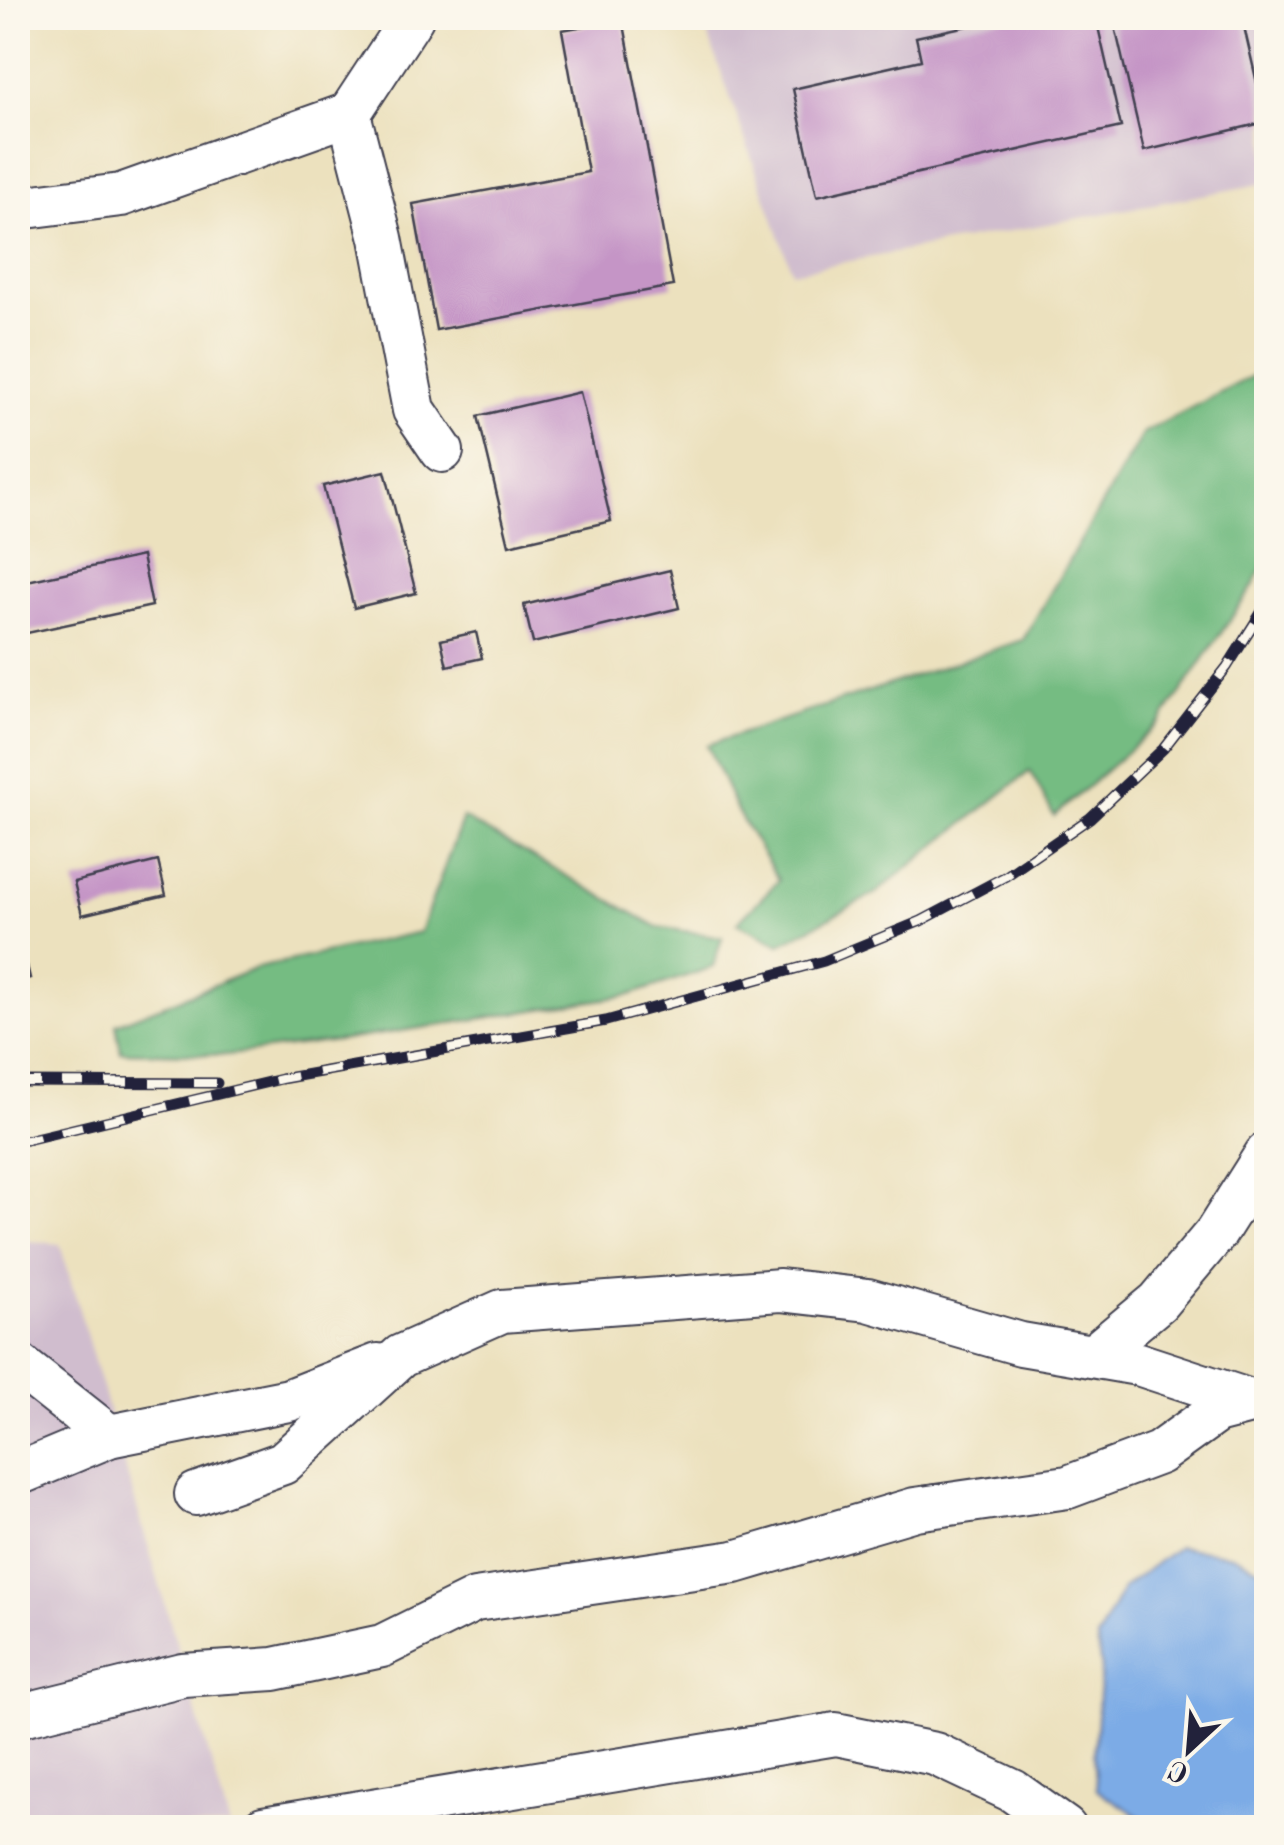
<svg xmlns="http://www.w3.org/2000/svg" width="1284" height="1845" font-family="'Old Standard TT',serif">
<rect width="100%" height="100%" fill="#fbf7ec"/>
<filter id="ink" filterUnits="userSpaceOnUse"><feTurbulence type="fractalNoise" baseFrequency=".01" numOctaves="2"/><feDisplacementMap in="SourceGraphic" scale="20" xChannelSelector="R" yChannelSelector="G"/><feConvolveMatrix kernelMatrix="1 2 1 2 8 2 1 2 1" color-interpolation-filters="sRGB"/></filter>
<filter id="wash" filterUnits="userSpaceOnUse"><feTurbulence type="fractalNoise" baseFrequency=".0048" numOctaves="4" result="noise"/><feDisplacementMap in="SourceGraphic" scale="40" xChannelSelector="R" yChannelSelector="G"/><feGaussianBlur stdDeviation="2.25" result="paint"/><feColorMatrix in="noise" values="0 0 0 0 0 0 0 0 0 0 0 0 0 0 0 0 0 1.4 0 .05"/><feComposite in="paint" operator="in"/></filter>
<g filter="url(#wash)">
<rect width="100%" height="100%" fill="#ece1be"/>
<!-- industrial -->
<g fill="#d0bdce">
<path d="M702,18H1266V183L792,272Z"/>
<path d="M18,1240L60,1244L230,1827L18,1828Z"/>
</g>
<!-- forest -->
<g fill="#74bc82" stroke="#4b6f5e" stroke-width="2.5">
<path d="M1266,369V559L1253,586L1160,723L1054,816L1030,771L876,893L780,944L737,923L779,880L738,813L707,745L1023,640L1143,433Z"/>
<path d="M463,818L658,927L722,937L713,967L630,995L344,1040L228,1055L121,1052L116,1024L257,968L420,932Z"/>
</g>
<!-- water -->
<path fill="#7cabe6" stroke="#4f6690" stroke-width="2.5" d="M1178,1547L1232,1555L1266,1572V1827H1156L1097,1790L1094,1755L1101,1670L1097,1639L1123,1588Z"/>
<g id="blocks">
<!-- building -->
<g fill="#c595c6">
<path d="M1004,18H1096L1121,127L817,196L793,89L921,60L916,37Z"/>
<path d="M1113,18H1242L1266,122L1144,151Z"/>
<path d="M623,19L673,286L436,330L413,204L588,172L562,30Z"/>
<path d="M580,392L611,521L509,545L478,416Z"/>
<path d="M385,471L416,593L354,608L323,486Z"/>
<path d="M142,556L152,606L18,635V583Z"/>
<path d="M670,570L679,608L533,643L524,605Z"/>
<path d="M476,632L482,658L447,666L441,640Z"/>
<path d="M158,861L166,895L82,915L74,882Z"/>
<path d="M19,930L30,978L18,981V931Z"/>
</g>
</g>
</g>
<g filter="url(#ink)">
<use href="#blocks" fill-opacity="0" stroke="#403f4f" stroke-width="2.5"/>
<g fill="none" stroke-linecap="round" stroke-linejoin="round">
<defs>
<g id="minor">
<path d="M349,114L381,238L414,410L442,451"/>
<path d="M18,208L121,195L349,114L412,18"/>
<path d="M1093,1356L1158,1302L1216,1233L1266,1154"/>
<path d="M18,1364L109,1436"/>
<path d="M18,1474L109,1436L289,1400L378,1365"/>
<path d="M196,1494L283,1463L401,1356L502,1311L780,1290L868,1300L1021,1344L1138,1364L1254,1402"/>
<path d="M18,1716L183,1675L274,1669L382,1646L475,1600L735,1562L915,1509L1068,1487L1159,1453L1216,1412L1266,1399"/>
<path d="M263,1828L836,1734L935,1754L1013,1791L1065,1828"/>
</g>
</defs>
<!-- minor casing -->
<use href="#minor" stroke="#403f4f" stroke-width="46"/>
<!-- minor -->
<use href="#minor" stroke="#fff" stroke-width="42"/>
<defs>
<g id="rail">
<path d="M18,1082L217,1083"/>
<path d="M18,1142L281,1079L606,1021L824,961L921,921L1006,876L1090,818L1163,749L1227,667L1266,605"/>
</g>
</defs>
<!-- rail casing -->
<use href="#rail" stroke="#22223b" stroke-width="11"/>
<!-- rail -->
<use href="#rail" stroke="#fbf7ec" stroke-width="8" stroke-dasharray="22" stroke-linecap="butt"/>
</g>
</g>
<!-- margin -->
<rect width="1284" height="1845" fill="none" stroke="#fbf7ec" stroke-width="60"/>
<!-- north arrow -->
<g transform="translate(1189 1750) rotate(206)" stroke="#fbf7ec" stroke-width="8" paint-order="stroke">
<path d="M0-8L18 38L0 25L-18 38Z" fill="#22223b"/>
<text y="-15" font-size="28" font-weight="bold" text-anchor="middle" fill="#22223b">С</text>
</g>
</svg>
